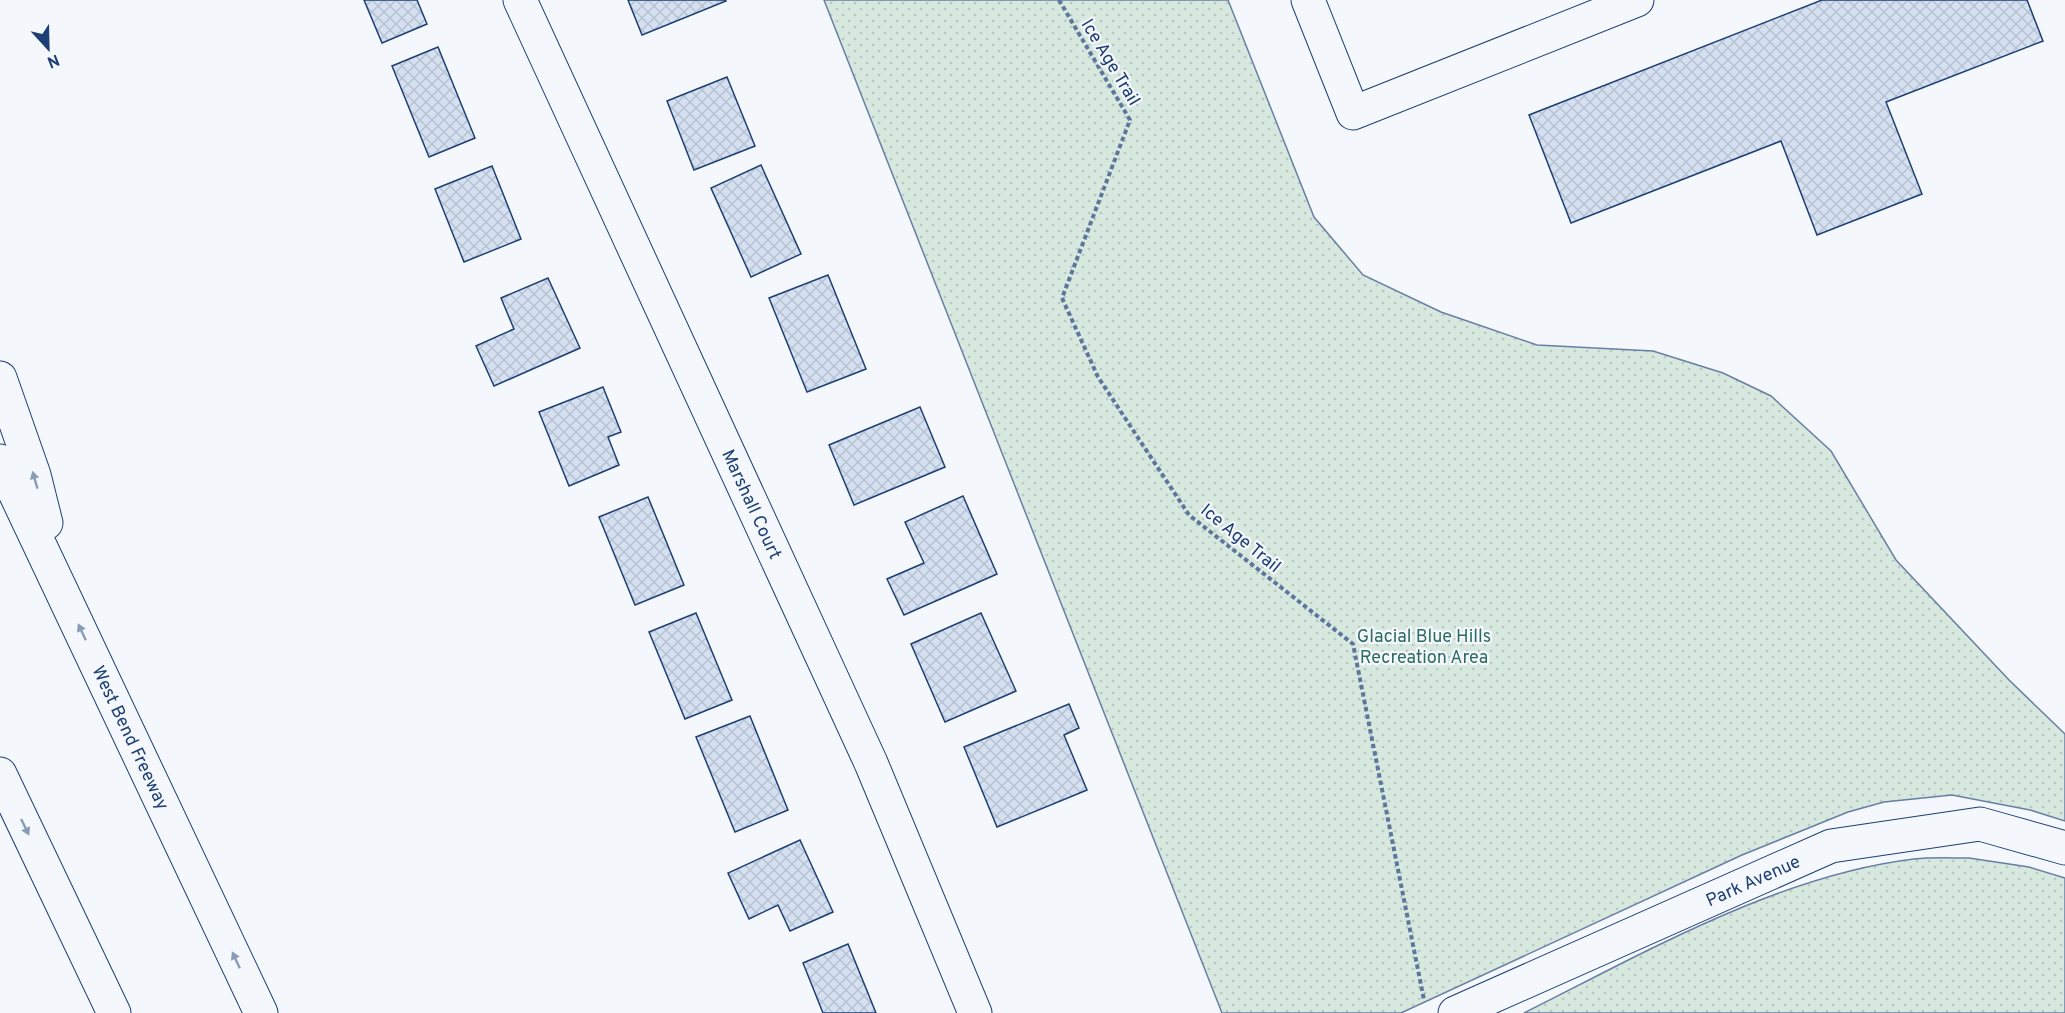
<svg xmlns="http://www.w3.org/2000/svg" width="2065" height="1013" font-family="Overpass,sans-serif">
<defs>
<pattern id="green-dots" width="8" height="8" patternUnits="userSpaceOnUse" patternTransform="scale(1.5)"><rect width="8" height="8" fill="#d7e8df"/><path d="M2 2h.1M6 6h.1" fill="none" stroke="#b8c8c3" stroke-width="1.8" stroke-linecap="round"/></pattern>
<pattern id="building-cross-hatch" width="8" height="8" patternUnits="userSpaceOnUse" patternTransform="scale(1.5)"><rect width="8" height="8" fill="#d5e0f0"/><path d="M0 0l8 8M0 8l8-8" fill="none" stroke="#b6c1d1"/></pattern>
</defs>
<rect width="100%" height="100%" fill="#f4f7fb"/>
<!-- green -->
<g fill="url(#green-dots)" stroke="#687fa3" stroke-width="1.5">
<path d="M824,0H1228L1314,217L1363,275L1441,312L1537,345L1653,351L1723,373L1771,396L1831,451L1896,560L2009,680L2065,734V821L2030,810L1952,795L1884,802L1848,812L1742,855L1401,1013H1222Z"/>
<path d="M1969,858L2029,867L2065,878V1013H1524C1644,953 1779,875 1914,859C1932,857 1951,858 1969,858Z"/>
</g>
<!-- building -->
<g fill="url(#building-cross-hatch)" stroke="#1d3f73" stroke-width="1.5">
<path d="M364,0H417L427,24L382,43Z"/>
<path d="M628,0H725L726,1L642,35Z"/>
<path d="M1822,0H2027L2043,41L1886,102L1922,194L1817,235L1781,141L1571,223L1529,115Z"/>
<path d="M438,47L475,138L429,157L392,66Z"/>
<path d="M727,77L755,146L694,170L667,101Z"/>
<path d="M761,165L801,254L751,277L711,188Z"/>
<path d="M492,166L521,239L464,262L435,189Z"/>
<path d="M828,275L866,369L807,392L769,298Z"/>
<path d="M548,278L580,348L494,386L476,346L514,329L501,298Z"/>
<path d="M603,387L621,432L608,437L619,465L569,486L539,412Z"/>
<path d="M920,407L945,467L854,505L829,445Z"/>
<path d="M963,496L997,574L904,615L887,579L924,563L905,522Z"/>
<path d="M648,497L684,585L635,605L599,517Z"/>
<path d="M696,613L732,700L685,719L649,632Z"/>
<path d="M981,613L1016,691L945,722L911,644Z"/>
<path d="M1069,704L1079,728L1064,735L1087,790L997,827L964,747Z"/>
<path d="M750,716L788,810L735,832L696,737Z"/>
<path d="M800,840L833,912L790,931L778,905L749,919L728,873Z"/>
<path d="M848,944L876,1013H823L803,963Z"/>
</g>
<g fill="none" stroke-linecap="round" stroke-linejoin="round">
<defs>
<g id="minor">
<path id="s1" d="M520,0L871,763L975,1013"/>
<path d="M1308,0L1353,113L1637,0"/>
<path id="s2" d="M1455,1013L1831,846L1980,824L2065,848"/>
</g>
<g id="highway">
<path d="M0,378L34,475L46,523"/>
<path id="s3" d="M0,461L261,1013"/>
<path d="M0,774L114,1013"/>
</g>
</defs>
<!-- minor casing -->
<use href="#minor" stroke="#1d3f73" stroke-width="35"/>
<!-- highway casing -->
<use href="#highway" stroke="#1d3f73" stroke-width="35"/>
<!-- path -->
<path stroke="#5e769c" stroke-width="4" stroke-dasharray="4.5 3" stroke-linecap="butt" d="M1059,0L1130,120L1062,298L1098,377L1189,515L1353,644L1424,1000"/>
<!-- minor -->
<use href="#minor" stroke="#f4f7fb" stroke-width="33"/>
<!-- highway -->
<use href="#highway" stroke="#f4f7fb" stroke-width="33"/>
</g>
<!-- one-way arrows -->
<defs><path id="oneway-solid" d="M-6-.8H1V-3.2L6.5 0L1 3.2V.8H-6Z" transform="scale(1.5)"/></defs>
<g fill="#889bb7">
<use href="#oneway-solid" transform="translate(35 480) rotate(-106)"/>
<use href="#oneway-solid" transform="translate(82 632) rotate(-115)"/>
<use href="#oneway-solid" transform="translate(25 827) rotate(64)"/>
<use href="#oneway-solid" transform="translate(236 960) rotate(-115)"/>
</g>
<g text-anchor="middle" stroke-width="4.5" stroke-linejoin="round" paint-order="stroke">
<!-- street labels -->
<g font-size="18" fill="#1d3f73" stroke="#f4f7fb">
<text transform="translate(1111 62) rotate(59)" y="6">Ice Age Trail</text>
<text dy="6" stroke="none"><textPath href="#s1" startOffset="555">Marshall Court</textPath></text>
<text transform="translate(1241 538) rotate(39)" y="6">Ice Age Trail</text>
<text dy="6" stroke="none"><textPath href="#s3" startOffset="306">West Bend Freeway</textPath></text>
<text dy="6" stroke="none"><textPath href="#s2" startOffset="326">Park Avenue</textPath></text>
</g>
<!-- park labels -->
<g font-size="18" fill="#2c6c60" stroke="#f4f7fb">
<text x="1424" y="642">Glacial Blue Hills<tspan x="1424" dy="21">Recreation Area</tspan></text>
</g>
</g>
<!-- north arrow -->
<g transform="translate(48 48) rotate(158)" stroke="#f4f7fb" stroke-width="4.5" paint-order="stroke">
<path d="M0-4.5L10 22L0 15L-10 22Z" fill="#1d3f73"/>
<text y="-9" font-size="16" font-weight="bold" text-anchor="middle" fill="#1d3f73">N</text>
</g>
</svg>
